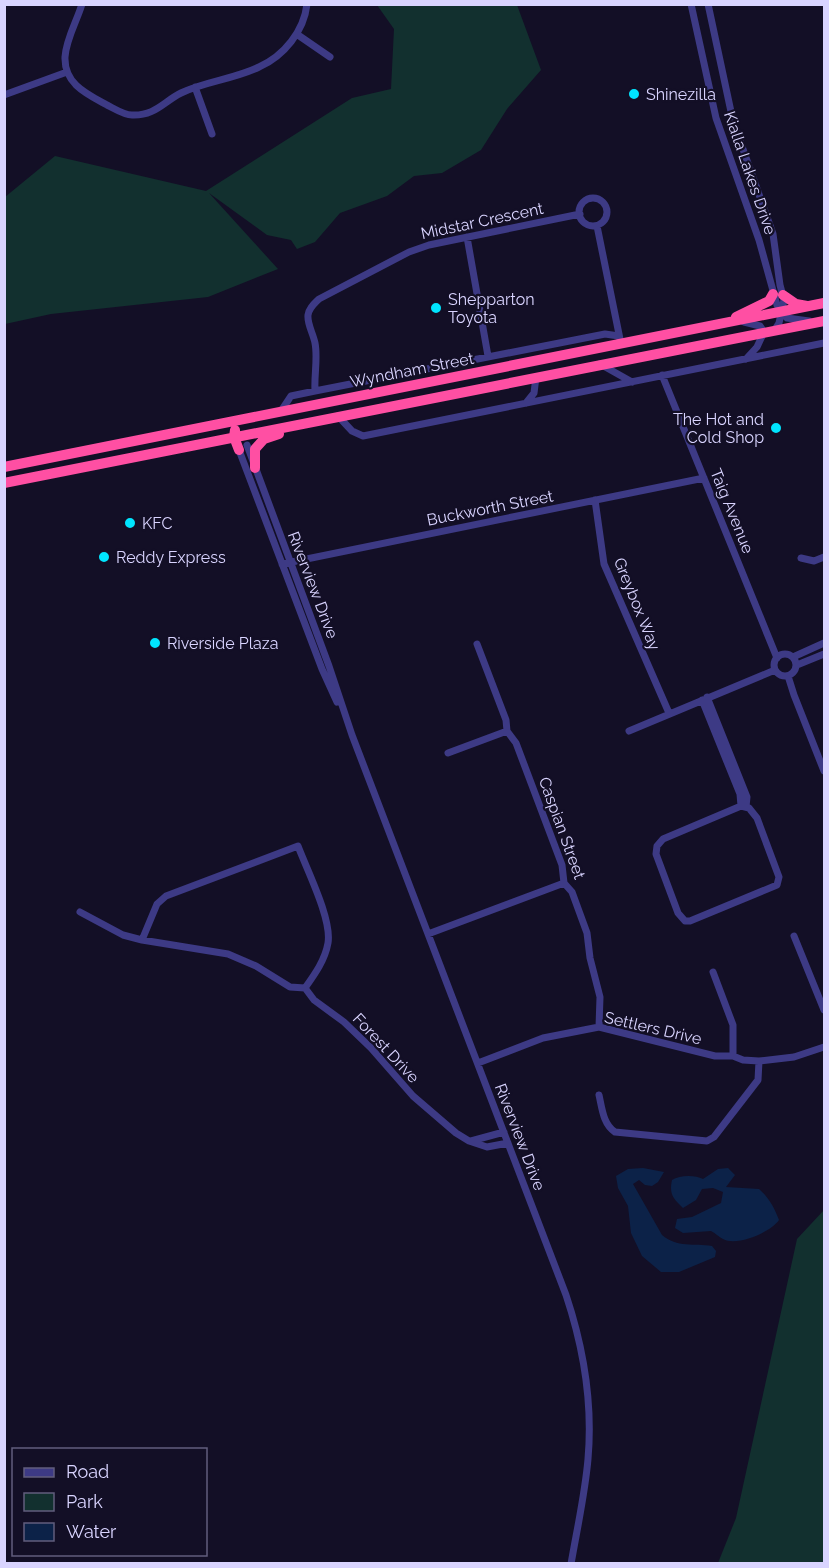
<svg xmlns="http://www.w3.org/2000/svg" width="829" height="1568" viewBox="0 0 829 1568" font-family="Raleway,sans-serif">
<rect width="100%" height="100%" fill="#130f26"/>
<path fill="#12302f" d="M 377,5 L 517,5 L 541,70 L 507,109 L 481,150 L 442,173 L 414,176 L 387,196 L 340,213 L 315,242 L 297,249 L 291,240 L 267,235 L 209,193 L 278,269 L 208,297 L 51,314 L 5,324 L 5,197 L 55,156 L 206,191 L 352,98 L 391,89 L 394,29 Z
M 824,1210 L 824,1563 L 718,1563 L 736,1518 L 797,1239 Z"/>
<path fill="#0c2248" d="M 643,1168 L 664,1172 L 658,1182 L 652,1186 L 645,1185 L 639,1180 L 633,1184 L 662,1235 C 677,1248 694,1243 712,1246 L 716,1251 L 715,1257 L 679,1272 L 661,1272 L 642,1256 L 631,1233 L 628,1206 L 618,1188 L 616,1176 L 628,1169 Z
M 728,1168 L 735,1175 L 726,1187 L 759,1189 C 769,1198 774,1207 779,1220 C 771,1232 737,1247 723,1239 C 719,1237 715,1233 711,1231 L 683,1233 L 675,1228 L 677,1219 L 692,1217 L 721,1203 L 723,1192 L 713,1188 L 702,1189 L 696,1200 L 683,1208 C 673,1198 669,1194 672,1180 C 680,1175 695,1175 703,1179 L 718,1169 Z"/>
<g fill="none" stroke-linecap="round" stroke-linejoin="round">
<path stroke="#3d3a85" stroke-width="7" d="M 82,4 C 77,21 66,39 65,57 C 64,84 87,94 107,105 C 115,109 124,115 132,115 C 155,116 163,102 181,93 C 206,81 235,79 259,67 C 284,56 304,31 307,4
M 691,4 L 716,118 L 759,240 L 777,305 L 787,318 L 809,321
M 708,4 L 733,121 L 773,234 L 780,285 L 784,300 L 779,323 L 774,331
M 298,35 L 330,57
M 195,87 L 212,134
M 4,95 L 67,72
M579 212a14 14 0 1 1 28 0a14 14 0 1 1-28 0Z
M 597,226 L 620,339
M 467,237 L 488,356
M 744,322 L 760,326 L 764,332 L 757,347 L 746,359
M 600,364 L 632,382
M 662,375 L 777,658
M 315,391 C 314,375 318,358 315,343 C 313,333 307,324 308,315 C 309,308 314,304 319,299 L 409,252 L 429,245 L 580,214
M 526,403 L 534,393 L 536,377
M 281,411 L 291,396 L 315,391 L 605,334 L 619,336
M 338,416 L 352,431 L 363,436 L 824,343
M 247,445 L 329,666 L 352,735 L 566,1295 C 584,1349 593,1402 588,1459 C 585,1494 577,1529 571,1564
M 239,450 L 322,669 L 337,702
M 595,500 L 604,564 L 669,713
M 801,558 L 814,561 L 824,557
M 282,564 L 704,478
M 477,644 L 506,720 L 507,731 L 516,743 L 562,865 L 564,883 L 572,892 L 587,933 L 590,958 L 600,997 L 599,1027
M774 665a11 11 0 1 1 22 0a11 11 0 1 1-22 0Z
M 793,657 L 824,643
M 797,665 L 824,654
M 788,676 L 794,695 L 824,771
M 707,697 L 747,797 L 746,807
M 702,700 L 740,794 L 741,806
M 629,731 L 775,670
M 448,753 L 507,731
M 741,806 L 749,808 L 757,818 L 779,877 L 777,885 L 690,921 L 685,921 L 678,913 L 656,854 L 657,846 L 663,839 Z
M 80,912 L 123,935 L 142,940 L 228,954 L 256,966 L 290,987 L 305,988 L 314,1000 L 344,1022 L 371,1048 L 413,1096 L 456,1133 L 469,1141 L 487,1147 L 508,1143
M 428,934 L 564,883
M 794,936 L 824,1010
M 142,940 L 157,904 L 166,896 L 298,846 C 307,870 332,919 328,943 C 325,960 315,974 305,988
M 713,972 L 733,1025 L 733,1056
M 478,1063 L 543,1038 L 599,1027 L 715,1056 L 733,1056 L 743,1060 L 759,1061 L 794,1057 L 824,1047
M 599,1095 C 602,1108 603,1124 615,1132 L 707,1141 L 714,1137 L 758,1080 L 759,1061
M 471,1141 L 504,1132"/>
<path stroke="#ff4fa3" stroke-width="10" d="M 783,295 L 796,304 L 807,306
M 736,317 L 769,301 L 773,294
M 235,430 L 234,437 L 239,450
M 4,467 L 824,303
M 255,468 L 255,449 L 264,439 L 279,434
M 4,483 L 824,321"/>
</g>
<g fill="#00e5ff" stroke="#130f26" stroke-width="2">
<circle cx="634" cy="94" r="6"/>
<circle cx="436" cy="308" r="6"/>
<circle cx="776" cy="428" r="6"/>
<circle cx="130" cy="523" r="6"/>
<circle cx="104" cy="557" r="6"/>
<circle cx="155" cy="643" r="6"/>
</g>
<g text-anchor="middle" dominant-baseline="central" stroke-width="4.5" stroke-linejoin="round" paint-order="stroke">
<g font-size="16" fill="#d9d4ff" stroke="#130f26" text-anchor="start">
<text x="646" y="94">Shinezilla</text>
<text x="448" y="299">Shepparton<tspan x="448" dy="18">Toyota</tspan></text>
<text x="764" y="419" text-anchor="end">The Hot and<tspan x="764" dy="18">Cold Shop</tspan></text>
<text x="142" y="523">KFC</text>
<text x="116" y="557">Reddy Express</text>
<text x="167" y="643">Riverside Plaza</text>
</g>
<g font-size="16" fill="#d9d4ff" stroke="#130f26">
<text transform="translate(750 173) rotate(71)">Kialla Lakes Drive</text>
<text transform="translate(482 221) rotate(-12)">Midstar Crescent</text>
<text transform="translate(412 370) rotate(-11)">Wyndham Street</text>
<text transform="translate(490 508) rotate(-11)">Buckworth Street</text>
<text transform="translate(732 511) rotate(68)">Taig Avenue</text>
<text transform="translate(313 585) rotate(69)">Riverview Drive</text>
<text transform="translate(637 604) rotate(68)">Greybox Way</text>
<text transform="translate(562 828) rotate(70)">Caspian Street</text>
<text transform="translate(653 1028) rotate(13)">Settlers Drive</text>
<text transform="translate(386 1048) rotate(47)">Forest Drive</text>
<text transform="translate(520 1137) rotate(69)">Riverview Drive</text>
</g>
</g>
<rect width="829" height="1568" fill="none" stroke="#d9d4ff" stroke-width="12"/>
<rect x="12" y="1448" width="195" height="108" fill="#130f26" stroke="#625e7d" stroke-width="1.5"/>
<rect x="24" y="1468" width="30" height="9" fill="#3d3a85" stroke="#625e7d" stroke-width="1.5"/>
<text x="66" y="1478" font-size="18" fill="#d9d4ff">Road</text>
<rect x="24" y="1493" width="30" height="18" fill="#12302f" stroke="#625e7d" stroke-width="1.5"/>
<text x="66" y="1508" font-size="18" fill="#d9d4ff">Park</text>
<rect x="24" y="1523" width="30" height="18" fill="#0c2248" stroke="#625e7d" stroke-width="1.5"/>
<text x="66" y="1538" font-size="18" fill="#d9d4ff">Water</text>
</svg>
